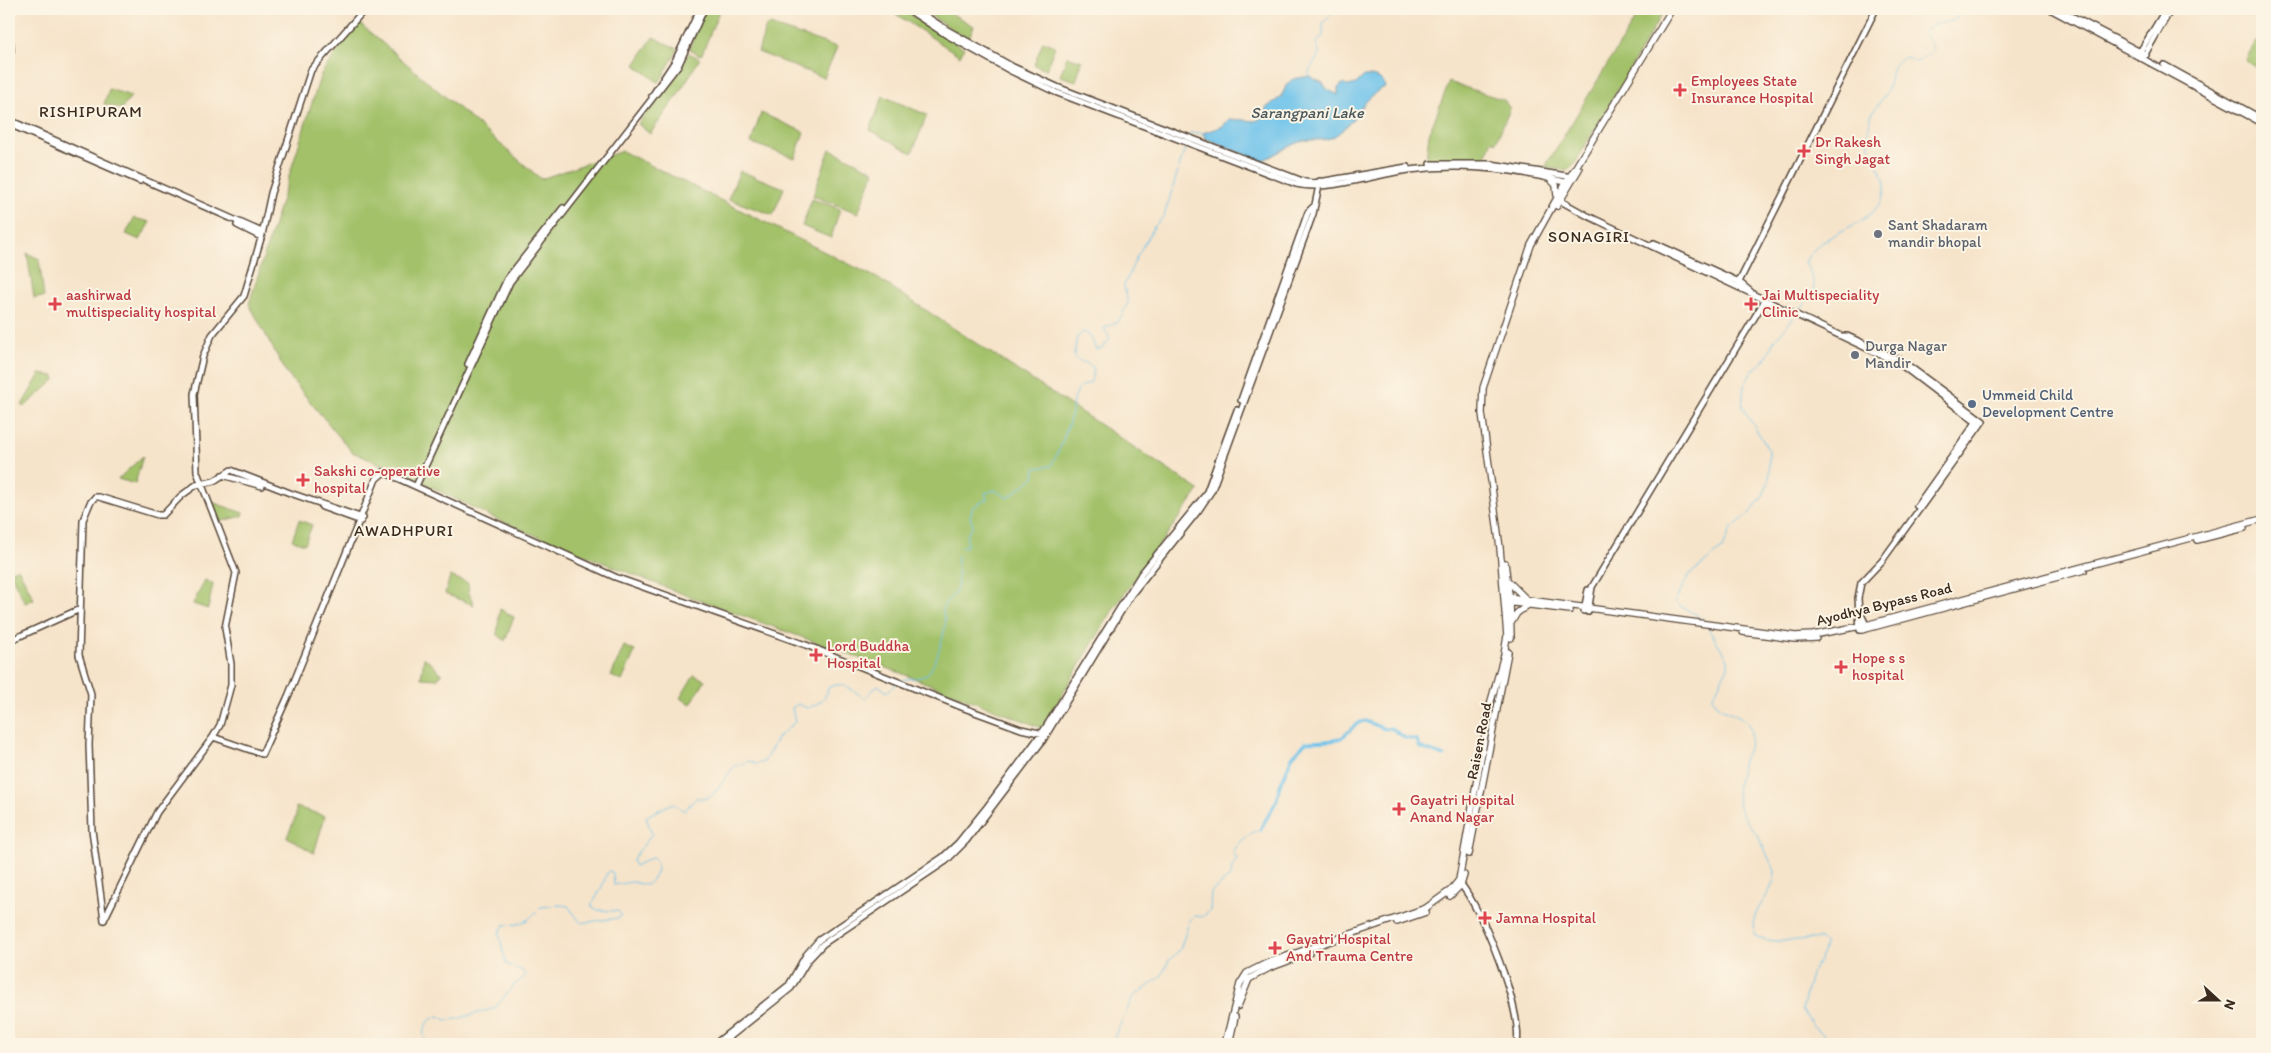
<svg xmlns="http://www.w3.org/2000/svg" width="2271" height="1053" viewBox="0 0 2271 1053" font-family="Itim,sans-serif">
<rect width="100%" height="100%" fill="#fcf5e5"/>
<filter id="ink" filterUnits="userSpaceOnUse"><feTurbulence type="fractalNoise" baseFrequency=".02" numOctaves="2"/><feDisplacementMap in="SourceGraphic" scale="10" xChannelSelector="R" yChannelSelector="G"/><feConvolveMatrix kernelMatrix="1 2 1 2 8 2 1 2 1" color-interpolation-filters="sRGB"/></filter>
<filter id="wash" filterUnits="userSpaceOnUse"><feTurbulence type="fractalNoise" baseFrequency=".0096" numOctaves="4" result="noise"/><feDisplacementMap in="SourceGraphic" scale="20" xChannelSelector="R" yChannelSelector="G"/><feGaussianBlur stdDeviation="1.12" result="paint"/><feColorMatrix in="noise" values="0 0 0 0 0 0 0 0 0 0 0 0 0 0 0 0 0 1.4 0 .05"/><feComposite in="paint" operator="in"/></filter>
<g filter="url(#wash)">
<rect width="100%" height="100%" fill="#f6e4ca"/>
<path fill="#a2c169" stroke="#6e7644" d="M 705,9 L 720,9 L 702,54 L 699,55 L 691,50 L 690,46 Z
M 888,9 L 902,9 L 964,48 L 960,56 Z
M 921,9 L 943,9 L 974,26 L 968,40 Z
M 1641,9 L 1665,9 L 1574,165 L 1567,171 L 1545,167 Z
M 358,22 L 541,179 L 622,151 L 877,278 L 1199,490 L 1114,608 L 1042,728 L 898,672 L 677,592 L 502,522 L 411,477 L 352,452 L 287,374 L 249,304 L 321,74 Z
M 770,25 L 837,47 L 824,78 L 758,52 L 766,26 Z
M 653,37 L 678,49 L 659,83 L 635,65 Z
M 1043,41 L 1055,46 L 1046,70 L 1034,65 Z
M 2256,41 L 2262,44 L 2262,70 L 2245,61 Z
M 689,53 L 699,58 L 699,60 L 678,95 L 650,134 L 638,124 Z
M 1067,56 L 1082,61 L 1076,81 L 1060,76 Z
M 1449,82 L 1504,100 L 1510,109 L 1496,142 L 1492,140 L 1483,162 L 1426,160 L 1429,134 Z
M 109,89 L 131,96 L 122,109 L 104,104 Z
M 883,96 L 927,115 L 912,153 L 870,130 Z
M 761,113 L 804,132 L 795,158 L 751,143 Z
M 830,149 L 874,171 L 858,213 L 813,196 Z
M 740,171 L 784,188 L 773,215 L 728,199 Z
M 812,199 L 840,209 L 831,238 L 802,226 Z
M 134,218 L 150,222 L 140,240 L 126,234 Z
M 27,253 L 39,259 L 44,297 L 34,298 Z
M 40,374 L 54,376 L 55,380 L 24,407 L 22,405 Z
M 143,456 L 135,484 L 118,479 Z
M 209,501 L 243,513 L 243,516 L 218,522 Z
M 299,520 L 312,525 L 305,544 L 292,540 Z
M 18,568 L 34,599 L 25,603 L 10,572 Z
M 450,576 L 468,583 L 469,593 L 474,605 L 445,594 Z
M 205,580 L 213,584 L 208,609 L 193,604 Z
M 500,609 L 514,617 L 505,641 L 497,634 Z
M 624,646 L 635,651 L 622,681 L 611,676 Z
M 424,657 L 442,674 L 437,679 L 421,678 Z
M 694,675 L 705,680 L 691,704 L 680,698 Z
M 296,807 L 325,816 L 314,853 L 287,837 L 296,816 Z"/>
<path fill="#6ec3eb" stroke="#547684" d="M 1309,76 L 1323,83 L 1327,89 L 1338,95 L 1338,88 L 1343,83 L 1348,86 L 1356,84 L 1364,76 C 1374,76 1381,76 1385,87 C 1363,96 1356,122 1336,135 C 1325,143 1315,138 1303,141 C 1290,144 1274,156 1261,161 L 1205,138 L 1203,133 L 1223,126 L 1229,119 L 1256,121 L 1263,117 L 1266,108 L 1281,97 L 1287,84 L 1293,79 Z"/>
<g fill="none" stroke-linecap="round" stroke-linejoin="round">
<path stroke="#6ec3eb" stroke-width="1" d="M 1309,76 L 1309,71 L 1319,55 L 1317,42 L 1323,36 L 1323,23 L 1331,15 L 1329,9
M 1189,136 L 1190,133 L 1203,133
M 1798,312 C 1815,290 1820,290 1805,263 C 1819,229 1873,229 1884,195 C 1890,176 1871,162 1869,144 C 1868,136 1869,122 1872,114 C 1876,105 1885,98 1888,88 C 1893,74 1888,64 1905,57 L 1917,62 L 1932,52 L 1933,48 L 1924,34 L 1928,26 L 1955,20 L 1963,9
M 961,547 L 967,546 L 967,534 L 973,525 L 970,517 L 973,507 L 987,499 L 985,493 L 995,490 L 1008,498 L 1034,477 L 1035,468 L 1051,466 L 1061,446 L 1072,413 L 1073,400 L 1080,387 L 1091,382 L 1094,368 L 1086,363 L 1077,360 L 1074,355 L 1077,337 L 1083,332 L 1090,335 L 1096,350 L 1102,348 L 1110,339 L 1104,328 L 1118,322 L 1128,303 L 1124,286 L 1137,256 L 1154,227 L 1164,216 L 1186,145
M 1704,622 C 1697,612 1683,610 1675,601 L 1689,575 L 1722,549 L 1732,528 L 1752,511 L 1763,496 L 1769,481 L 1769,450 L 1742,407 L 1744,386 L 1752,371 L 1765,360 L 1774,341 L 1794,317
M 1706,625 L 1728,659 L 1728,667 L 1712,698 C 1720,714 1743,711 1750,728 C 1755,741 1745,752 1742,764 C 1739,775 1736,791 1738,802 C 1741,817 1751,826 1759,838 C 1763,845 1766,852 1769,859 C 1771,864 1775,868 1775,873 C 1774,897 1746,911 1755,936 C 1778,946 1796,938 1820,939 L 1825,944 L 1823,953 L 1810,977 L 1802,1010 L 1814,1027 L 1834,1044
M 900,681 C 909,676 922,681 929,672 C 936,663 944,636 945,625 C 946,618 941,613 944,606 C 946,600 953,597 956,591 C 960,581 956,567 957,556
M 428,1044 C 418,1033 426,1019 439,1016 L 446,1020 L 457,1019 L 495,1008 L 515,984 L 525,977 L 523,971 L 506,964 L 499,933 L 504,925 L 519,924 L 529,919 L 541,907 L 560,905 L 568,906 L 581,923 L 618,918 L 621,915 L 618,911 L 596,910 L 591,906 L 601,889 L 607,873 L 610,871 L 613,873 L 614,885 L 632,882 L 647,885 C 655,877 660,871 655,859 L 651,858 L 635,866 L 632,860 L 652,834 L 646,817 C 648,815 671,804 673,803 L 684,811 L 696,798 L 706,798 L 712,796 L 734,766 L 750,761 L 756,764 L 764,762 L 778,737 L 795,722 L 792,708 L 798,704 L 807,708 C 817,705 827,699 828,688 C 844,679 853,692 865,698 L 878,685 L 887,692 L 897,683
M 1111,1044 L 1133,997 L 1161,977 L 1169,960 L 1180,950 L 1190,919 L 1195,916 L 1202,917 L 1210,911 L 1211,892 L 1231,876 L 1232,867 L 1237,859 L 1233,852 C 1239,842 1248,833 1260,830"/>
<path stroke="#6ec3eb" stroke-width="3" d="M 1260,830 L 1277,800 L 1279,788 L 1292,757 L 1306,742 C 1316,741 1331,742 1339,739 C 1349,734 1354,722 1365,721 L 1385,729 L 1391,728 L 1405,738 L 1417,740 L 1419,747 L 1444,756"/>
</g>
</g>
<g filter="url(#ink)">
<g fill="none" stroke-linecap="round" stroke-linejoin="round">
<g stroke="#574638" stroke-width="8">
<path id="secondary" d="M 907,9 L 945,34 L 1011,71 L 1055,92 L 1296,184 C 1327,192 1376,174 1409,170 C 1463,163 1517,169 1569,183
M 915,9 L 949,31 L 1013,67 L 1057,87 L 1305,182 L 1313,183 L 1407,167
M 2050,9 L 2262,123
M 2058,9 L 2146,55
M 9,31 L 11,50 L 9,58
M 2138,55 L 2166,9
M 2144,56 L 2171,9
M 2164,65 L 2262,119
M 652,96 L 675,61 L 700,9
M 9,120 L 262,232
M 9,124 L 140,181
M 1430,164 L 1491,164 L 1573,177
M 1557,199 L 1586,215 L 1765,300 L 1592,587 L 1588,612
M 237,225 L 261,237
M 1654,243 L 1739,282 L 1751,292
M 1739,282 L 1876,9
M 1765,300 L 1900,364 L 1980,425
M 1843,336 L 1847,336 L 1902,361 L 1983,421 L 1882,561 L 1861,583 L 1858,598 L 1860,630
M 468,364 L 507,279 L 563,208
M 1241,400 L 1308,212 L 1313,207
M 222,475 L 262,486
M 416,486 L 510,282 L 679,64 L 704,9
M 1917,506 L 1977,421
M 322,507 L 361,521
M 1859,610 L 1867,627
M 1584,611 L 1588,590
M 9,641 L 80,609
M 289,694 L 376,479 L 384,472 L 615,577 L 806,645 L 964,708 L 1021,729 L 1044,734
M 213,737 L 220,725 L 231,685 L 231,664 L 225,628 L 236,573 L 197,472 L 194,394 L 203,356 L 212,335 L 244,296 L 262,235 L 271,193 L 311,70 L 365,9
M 1459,882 C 1482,908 1523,1010 1517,1044
M 104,920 L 92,830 L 89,745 L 91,694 L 79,655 L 83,520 L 90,503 L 95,497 L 99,497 L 158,515 L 163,515 L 181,496 L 196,485 L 214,481 L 231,470 L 290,493 L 363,518
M 104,920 L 157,812 L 213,737 L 262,754 L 290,692
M 715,1044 L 789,985 L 806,955 L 819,940 L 943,857 L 958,843 L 987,807 L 1042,733 L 1141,574 L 1206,494 L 1237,410
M 721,1044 L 791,988 L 808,960 L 823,944 L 946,861 L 966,841 L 1043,740 L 1131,595 L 1198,511 L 1212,490 L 1313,214 L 1320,181"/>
</g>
<g stroke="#574638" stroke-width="8">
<path id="primary" d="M 1549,178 L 1556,185 L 1557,196
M 1557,206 L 1579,169
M 2197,540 L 2244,528
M 1505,563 L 1510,602 L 1511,638
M 1509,582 L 1525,598
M 1507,597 L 1795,636 L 1813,635 L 1866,625 L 2262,519
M 1507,602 L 1570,610
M 1511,623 L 1517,613 L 1528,605
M 1862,630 L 2084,570
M 1743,632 L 1795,639 L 1816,638
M 1469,854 L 1508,652
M 1450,896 L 1461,885 L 1464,875
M 1397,922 L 1426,912
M 1238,1006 L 1249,979 L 1269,968 L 1310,953
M 1225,1044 L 1240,984 L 1247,973 L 1267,963 L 1426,908 L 1451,890 L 1459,880 L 1491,701 L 1504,655 L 1507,636 L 1500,548 L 1482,413 L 1483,388 L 1531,245 L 1557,198 L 1672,9
M 1229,1044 L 1235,1017"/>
</g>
<use href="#secondary" stroke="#fff" stroke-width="5"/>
<use href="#primary" stroke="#fff" stroke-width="5.5"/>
</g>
</g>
<g fill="#e0444e" stroke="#fcf5e5" stroke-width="2">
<path d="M1677.5 82.5h5v5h5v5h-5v5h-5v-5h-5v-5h5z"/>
<path d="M1801.5 143.5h5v5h5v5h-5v5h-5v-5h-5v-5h5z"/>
<path d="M52.5 296.5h5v5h5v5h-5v5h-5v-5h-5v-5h5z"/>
<path d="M1748.5 296.5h5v5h5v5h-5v5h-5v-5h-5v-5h5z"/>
<path d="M300.5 472.5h5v5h5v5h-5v5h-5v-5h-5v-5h5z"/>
<path d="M813.5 647.5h5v5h5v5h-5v5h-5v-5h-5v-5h5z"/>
<path d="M1838.5 659.5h5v5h5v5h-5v5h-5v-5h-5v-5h5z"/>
<path d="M1396.5 801.5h5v5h5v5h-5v5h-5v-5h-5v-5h5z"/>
<path d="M1482.5 910.5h5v5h5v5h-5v5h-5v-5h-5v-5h5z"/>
<path d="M1272.5 940.5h5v5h5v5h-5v5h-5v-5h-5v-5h5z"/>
</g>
<g fill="#6b7280" stroke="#fcf5e5" stroke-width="2">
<circle cx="1878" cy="234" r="5"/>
<circle cx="1855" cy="355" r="5"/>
</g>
<circle fill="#5c6f8a" stroke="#fcf5e5" stroke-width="2" cx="1972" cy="404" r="5"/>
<g text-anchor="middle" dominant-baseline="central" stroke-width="4" stroke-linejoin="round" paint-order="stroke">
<g font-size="15" fill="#be3a42" stroke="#fcf5e5" text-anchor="start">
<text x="1691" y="81">Employees State<tspan x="1691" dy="17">Insurance Hospital</tspan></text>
<text x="1815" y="142">Dr Rakesh<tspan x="1815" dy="17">Singh Jagat</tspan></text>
<text x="66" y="295">aashirwad<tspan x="66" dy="17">multispeciality hospital</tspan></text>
<text x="1762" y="295">Jai Multispeciality<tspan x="1762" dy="17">Clinic</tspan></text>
<text x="314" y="471">Sakshi co-operative<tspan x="314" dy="17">hospital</tspan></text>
<text x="827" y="646">Lord Buddha<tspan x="827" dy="17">Hospital</tspan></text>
<text x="1852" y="658">Hope s s<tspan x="1852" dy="17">hospital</tspan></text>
<text x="1410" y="800">Gayatri Hospital<tspan x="1410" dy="17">Anand Nagar</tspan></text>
<text x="1496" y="918">Jamna Hospital</text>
<text x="1286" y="939">Gayatri Hospital<tspan x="1286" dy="17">And Trauma Centre</tspan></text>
</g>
<g font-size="15" fill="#5b616d" stroke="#fcf5e5" text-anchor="start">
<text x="1888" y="225">Sant Shadaram<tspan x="1888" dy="17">mandir bhopal</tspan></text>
<text x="1865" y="346">Durga Nagar<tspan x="1865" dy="17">Mandir</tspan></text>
</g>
<g font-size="15" fill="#4e5e75" stroke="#fcf5e5" text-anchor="start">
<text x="1982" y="395">Ummeid Child<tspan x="1982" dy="17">Development Centre</tspan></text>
</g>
<g font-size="15" fill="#3b2a1e" stroke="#fcf5e5">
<text transform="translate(1884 604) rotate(-14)">Ayodhya Bypass Road</text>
<text transform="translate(1479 741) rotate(-79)">Raisen Road</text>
</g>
<g font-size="16" letter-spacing="1" fill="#3b2a1e" stroke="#fcf5e5">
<text x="91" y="111">RISHIPURAM</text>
<text x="1589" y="236">SONAGIRI</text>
<text x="404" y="530">AWADHPURI</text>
</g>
<g font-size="16" font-style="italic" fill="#4a585c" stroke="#fcf5e5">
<text x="1307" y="112">Sarangpani Lake</text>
</g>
</g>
<rect width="2271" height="1053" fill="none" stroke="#fcf5e5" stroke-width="30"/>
<g transform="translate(2218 1000) rotate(111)" stroke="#fcf5e5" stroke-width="4" paint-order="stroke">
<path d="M0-4L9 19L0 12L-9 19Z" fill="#3b2a1e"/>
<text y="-8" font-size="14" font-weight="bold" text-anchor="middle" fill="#3b2a1e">N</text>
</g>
</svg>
